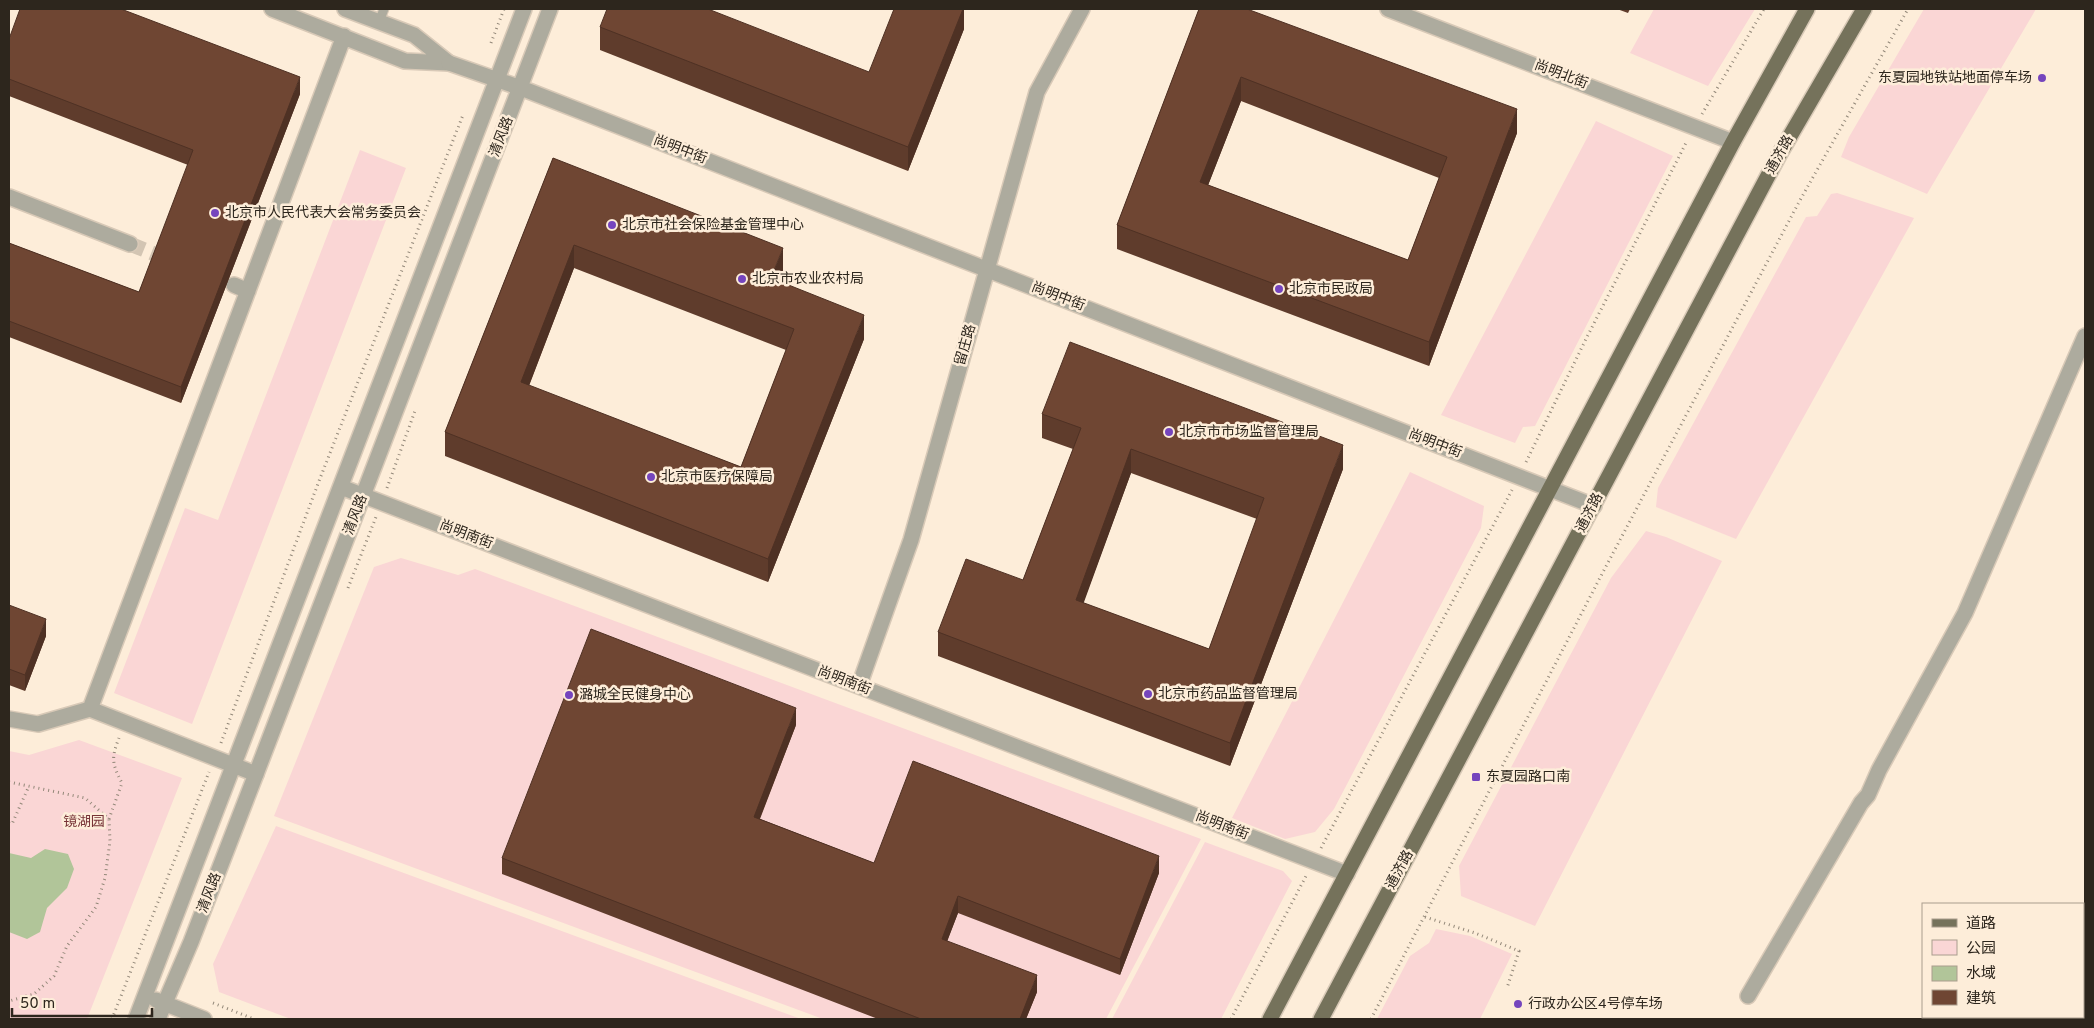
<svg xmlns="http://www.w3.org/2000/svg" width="2094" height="1028" viewBox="0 0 2094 1028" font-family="Overpass,'Noto Sans SC',sans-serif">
<rect width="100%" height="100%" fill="#fdedd9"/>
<path fill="#fad6d5" d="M 1654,9 L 1755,9 L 1708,86 L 1630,53 Z
M 1924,9 L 2036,9 L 1927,194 L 1841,157 L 1849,137 Z
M 1596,121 L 1673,156 L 1535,426 L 1523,427 L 1515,443 L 1441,415 Z
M 360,150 L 406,168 L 192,724 L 114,693 L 185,508 L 218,520 Z
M 1837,193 L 1914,218 L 1736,539 L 1656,507 L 1658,488 L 1806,217 L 1817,216 L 1831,194 Z
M 1410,472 L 1484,506 L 1481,528 L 1334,809 L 1315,832 L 1285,839 L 1232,818 Z
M 1646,531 L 1666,537 L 1722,561 L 1535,926 L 1461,896 L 1459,866 L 1611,578 Z
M 401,558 L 458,575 L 475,569 L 1201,839 L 1106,1019 L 823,1019 L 274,816 L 374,567 Z
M 79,740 L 182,778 L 87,1019 L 9,1019 L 9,751 L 29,755 Z
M 276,826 L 801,1019 L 291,1019 L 219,992 L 213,964 Z
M 1205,842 L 1283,871 L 1292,881 L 1221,1019 L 1112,1019 Z
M 1436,929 L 1470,936 L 1512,954 L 1480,1019 L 1377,1019 L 1410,956 L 1429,943 Z"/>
<path fill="#b1c599" d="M 45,849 L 68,854 L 74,869 L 67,888 L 47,908 L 40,932 L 27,939 L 9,932 L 9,853 L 31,858 Z"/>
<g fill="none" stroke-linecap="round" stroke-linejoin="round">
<path stroke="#d3c5b3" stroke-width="15" stroke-dasharray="15 8" stroke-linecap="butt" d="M 130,244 L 172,261"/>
<g stroke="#d8c9b7" stroke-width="11">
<path id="service" d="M 379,22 L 384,9"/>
</g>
<g stroke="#d8c9b7" stroke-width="18">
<path id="minor" d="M 272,9 L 405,61 L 449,63
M 345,9 L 414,35 L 449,63
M 9,197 L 130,244
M 234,285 L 248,291
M 90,709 L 256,774
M 9,719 L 38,724 L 90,709 L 344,36
M 1748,996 L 1861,803 L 1868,795 L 1879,770 L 1965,613 L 2085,336"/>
</g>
<g stroke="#d8c9b7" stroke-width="18">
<path id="tertiary" d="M 1388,9 L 1733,142
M 449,63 L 521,88 L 1594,506
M 341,487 L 1347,874
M 859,686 L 911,540 L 1037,92 L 1082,9
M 156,1000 L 204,1019
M 136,1019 L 524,9
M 158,1019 L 191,942 L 256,774 L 550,9"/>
</g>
<g stroke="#d8c9b7" stroke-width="18">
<path id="primary" d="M 1270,1019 L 1733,142 L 1807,9
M 1321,1019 L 1779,155 L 1864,9"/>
</g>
<path stroke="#938879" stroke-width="3" stroke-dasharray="1 4" stroke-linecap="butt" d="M 491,43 L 504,9
M 1702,114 L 1764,9
M 1526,462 L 1587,337 L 1687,141
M 387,488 L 415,411
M 348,588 L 376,517
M 221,743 L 319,481 L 463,115
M 9,782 L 85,798 L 109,819 L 110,841 L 105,878 L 96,907 L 67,946 L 54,976 L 34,994 L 9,1001
M 109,819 L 122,783 C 112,764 111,758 119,738
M 9,823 L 12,824 L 29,786
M 1321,848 L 1512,490
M 1425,917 L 1475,933 L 1519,951 L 1507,988
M 213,1003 L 254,1019
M 112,1019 L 209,772
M 1231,1019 L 1306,876
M 1371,1019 L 1603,572 L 1799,202 L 1908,9"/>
<use href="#service" stroke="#adab9e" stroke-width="9"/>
<use href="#minor" stroke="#adab9e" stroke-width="15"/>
<use href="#tertiary" stroke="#adab9e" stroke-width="15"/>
<use href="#primary" stroke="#75725b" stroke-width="15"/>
</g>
<path fill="#5f3c2c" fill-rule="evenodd" d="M 964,9 L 964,29 L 908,171 L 600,50 L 600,27 L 869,72 Z
M 1199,9 L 1517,133 L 1429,366 L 1117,249 L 1117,225 ZM 1241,101 L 1439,178 L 1408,260 L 1208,185 Z
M 1617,9 L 1630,9 L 1628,13 Z
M 9,39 L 300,94 L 181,403 L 9,337 L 9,243 L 139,292 L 188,165 L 9,96 Z
M 553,158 L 783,272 L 779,281 L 864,339 L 768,582 L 445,456 L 445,432 ZM 574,268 L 786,350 L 741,467 L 529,386 Z
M 1042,414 L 1343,469 L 1230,766 L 938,656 L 938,632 L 1023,580 L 1073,449 L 1042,438 ZM 1131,473 L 1257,519 L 1209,649 L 1083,603 Z
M 9,605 L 46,636 L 25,691 L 9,685 Z
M 796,725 L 760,819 L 874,863 L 1159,873 L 1120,975 L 958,913 L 947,941 L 1037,992 L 1026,1019 L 878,1019 L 502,874 L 502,858 Z"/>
<path fill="#4e3124" d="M 963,9 L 964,9 L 964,29 L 908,171 L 908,147 Z
M 300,77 L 300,94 L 181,403 L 181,387 Z
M 1241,77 L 1241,101 L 1200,206 L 1200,182 Z
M 1517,109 L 1517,133 L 1429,366 L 1429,342 Z
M 574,245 L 574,268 L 521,406 L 521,382 Z
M 783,248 L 783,272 L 771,302 L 771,278 Z
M 864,315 L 864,339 L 768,582 L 768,559 Z
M 1343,445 L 1343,469 L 1230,766 L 1230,743 Z
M 1131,449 L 1131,473 L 1076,624 L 1076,600 Z
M 46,619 L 46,636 L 25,691 L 25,675 Z
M 796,708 L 796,725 L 754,833 L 754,817 Z
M 1159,856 L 1159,873 L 1120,975 L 1120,959 Z
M 958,896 L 958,913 L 942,955 L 942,939 Z
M 1037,975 L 1037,992 L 1026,1019 L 1020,1019 Z"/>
<path fill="#6f4633" stroke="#4e3124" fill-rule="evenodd" d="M 20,9 L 121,9 L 300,77 L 181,387 L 9,321 L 9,243 L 139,292 L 193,150 L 9,79 L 9,39 Z
M 607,9 L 708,9 L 869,72 L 894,9 L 963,9 L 908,147 L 600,27 Z
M 1199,9 L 1247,9 L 1517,109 L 1429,342 L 1117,225 ZM 1241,77 L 1447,157 L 1408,260 L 1200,182 Z
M 553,158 L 783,248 L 771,278 L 864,315 L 768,559 L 445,432 ZM 574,245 L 794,329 L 741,467 L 521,382 Z
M 1070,342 L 1343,445 L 1230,743 L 938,632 L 966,559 L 1023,580 L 1081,428 L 1042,414 ZM 1131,449 L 1264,498 L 1209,649 L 1076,600 Z
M 9,605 L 46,619 L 25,675 L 9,669 Z
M 591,629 L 796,708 L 754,817 L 874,863 L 913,761 L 1159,856 L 1120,959 L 958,896 L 942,939 L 1037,975 L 1020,1019 L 921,1019 L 502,858 Z"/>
<g fill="#7545bd" stroke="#fdedd9" stroke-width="2">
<circle cx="2042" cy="78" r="5"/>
<circle cx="215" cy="213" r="5"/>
<circle cx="612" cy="225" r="5"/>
<circle cx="742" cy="279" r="5"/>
<circle cx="1279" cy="289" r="5"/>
<circle cx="1169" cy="432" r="5"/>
<circle cx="651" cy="477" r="5"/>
<circle cx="1148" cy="694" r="5"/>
<circle cx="569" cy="695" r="5"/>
<rect x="1471" y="772" width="10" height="10" rx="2.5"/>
<circle cx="1518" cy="1004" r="5"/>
</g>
<g text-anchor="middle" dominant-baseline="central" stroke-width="5" stroke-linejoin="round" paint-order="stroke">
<g font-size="14" fill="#2d261d" stroke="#fdedd9">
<text transform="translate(1561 75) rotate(21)">尚明北街</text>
<text transform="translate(502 137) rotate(-69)">清风路</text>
<text transform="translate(680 150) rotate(21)">尚明中街</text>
<text transform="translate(1780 155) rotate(-61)">通济路</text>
<text transform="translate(1058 297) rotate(21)">尚明中街</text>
<text transform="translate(966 345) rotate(-74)">留庄路</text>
<text transform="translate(1435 444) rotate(21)">尚明中街</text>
<text transform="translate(1590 513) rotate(-63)">通济路</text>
<text transform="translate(356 515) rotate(-69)">清风路</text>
<text transform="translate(466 535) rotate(21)">尚明南街</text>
<text transform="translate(844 681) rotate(21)">尚明南街</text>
<text transform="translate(1222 826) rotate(21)">尚明南街</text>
<text transform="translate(1400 870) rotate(-62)">通济路</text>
<text transform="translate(210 893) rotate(-69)">清风路</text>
</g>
<g font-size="14" fill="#2d261d" stroke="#fdedd9" text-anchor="start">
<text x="2032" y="78" text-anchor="end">东夏园地铁站地面停车场</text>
<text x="225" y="213">北京市人民代表大会常务委员会</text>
<text x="622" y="225">北京市社会保险基金管理中心</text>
<text x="752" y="279">北京市农业农村局</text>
<text x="1289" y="289">北京市民政局</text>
<text x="1179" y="432">北京市市场监督管理局</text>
<text x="661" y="477">北京市医疗保障局</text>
<text x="1158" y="694">北京市药品监督管理局</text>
<text x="579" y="695">潞城全民健身中心</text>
<text x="1486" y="777">东夏园路口南</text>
<text x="1528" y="1004">行政办公区4号停车场</text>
</g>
<g font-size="14" fill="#773437" stroke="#fdedd9">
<text x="84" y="822">镜湖园</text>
</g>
</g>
<rect width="2094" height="1028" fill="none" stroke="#2d261d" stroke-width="20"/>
<rect x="1922" y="903" width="162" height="115" fill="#fdedd9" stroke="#aa9d8e"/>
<rect x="1932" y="919" width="25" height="8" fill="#75725b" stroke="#aa9d8e"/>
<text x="1966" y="928" font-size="15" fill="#2d261d">道路</text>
<rect x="1932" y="940" width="25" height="15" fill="#fad6d5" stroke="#aa9d8e"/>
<text x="1966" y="953" font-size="15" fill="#2d261d">公园</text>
<rect x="1932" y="966" width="25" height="15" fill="#b1c599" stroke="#aa9d8e"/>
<text x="1966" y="978" font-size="15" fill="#2d261d">水域</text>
<rect x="1932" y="990" width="25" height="15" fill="#6f4633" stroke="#aa9d8e"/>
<text x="1966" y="1003" font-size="15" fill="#2d261d">建筑</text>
<path d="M12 1008v8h140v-8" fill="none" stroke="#2d261d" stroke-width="2.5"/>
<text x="20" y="1008" font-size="15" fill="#2d261d" stroke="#fdedd9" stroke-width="4" paint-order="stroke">50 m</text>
</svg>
